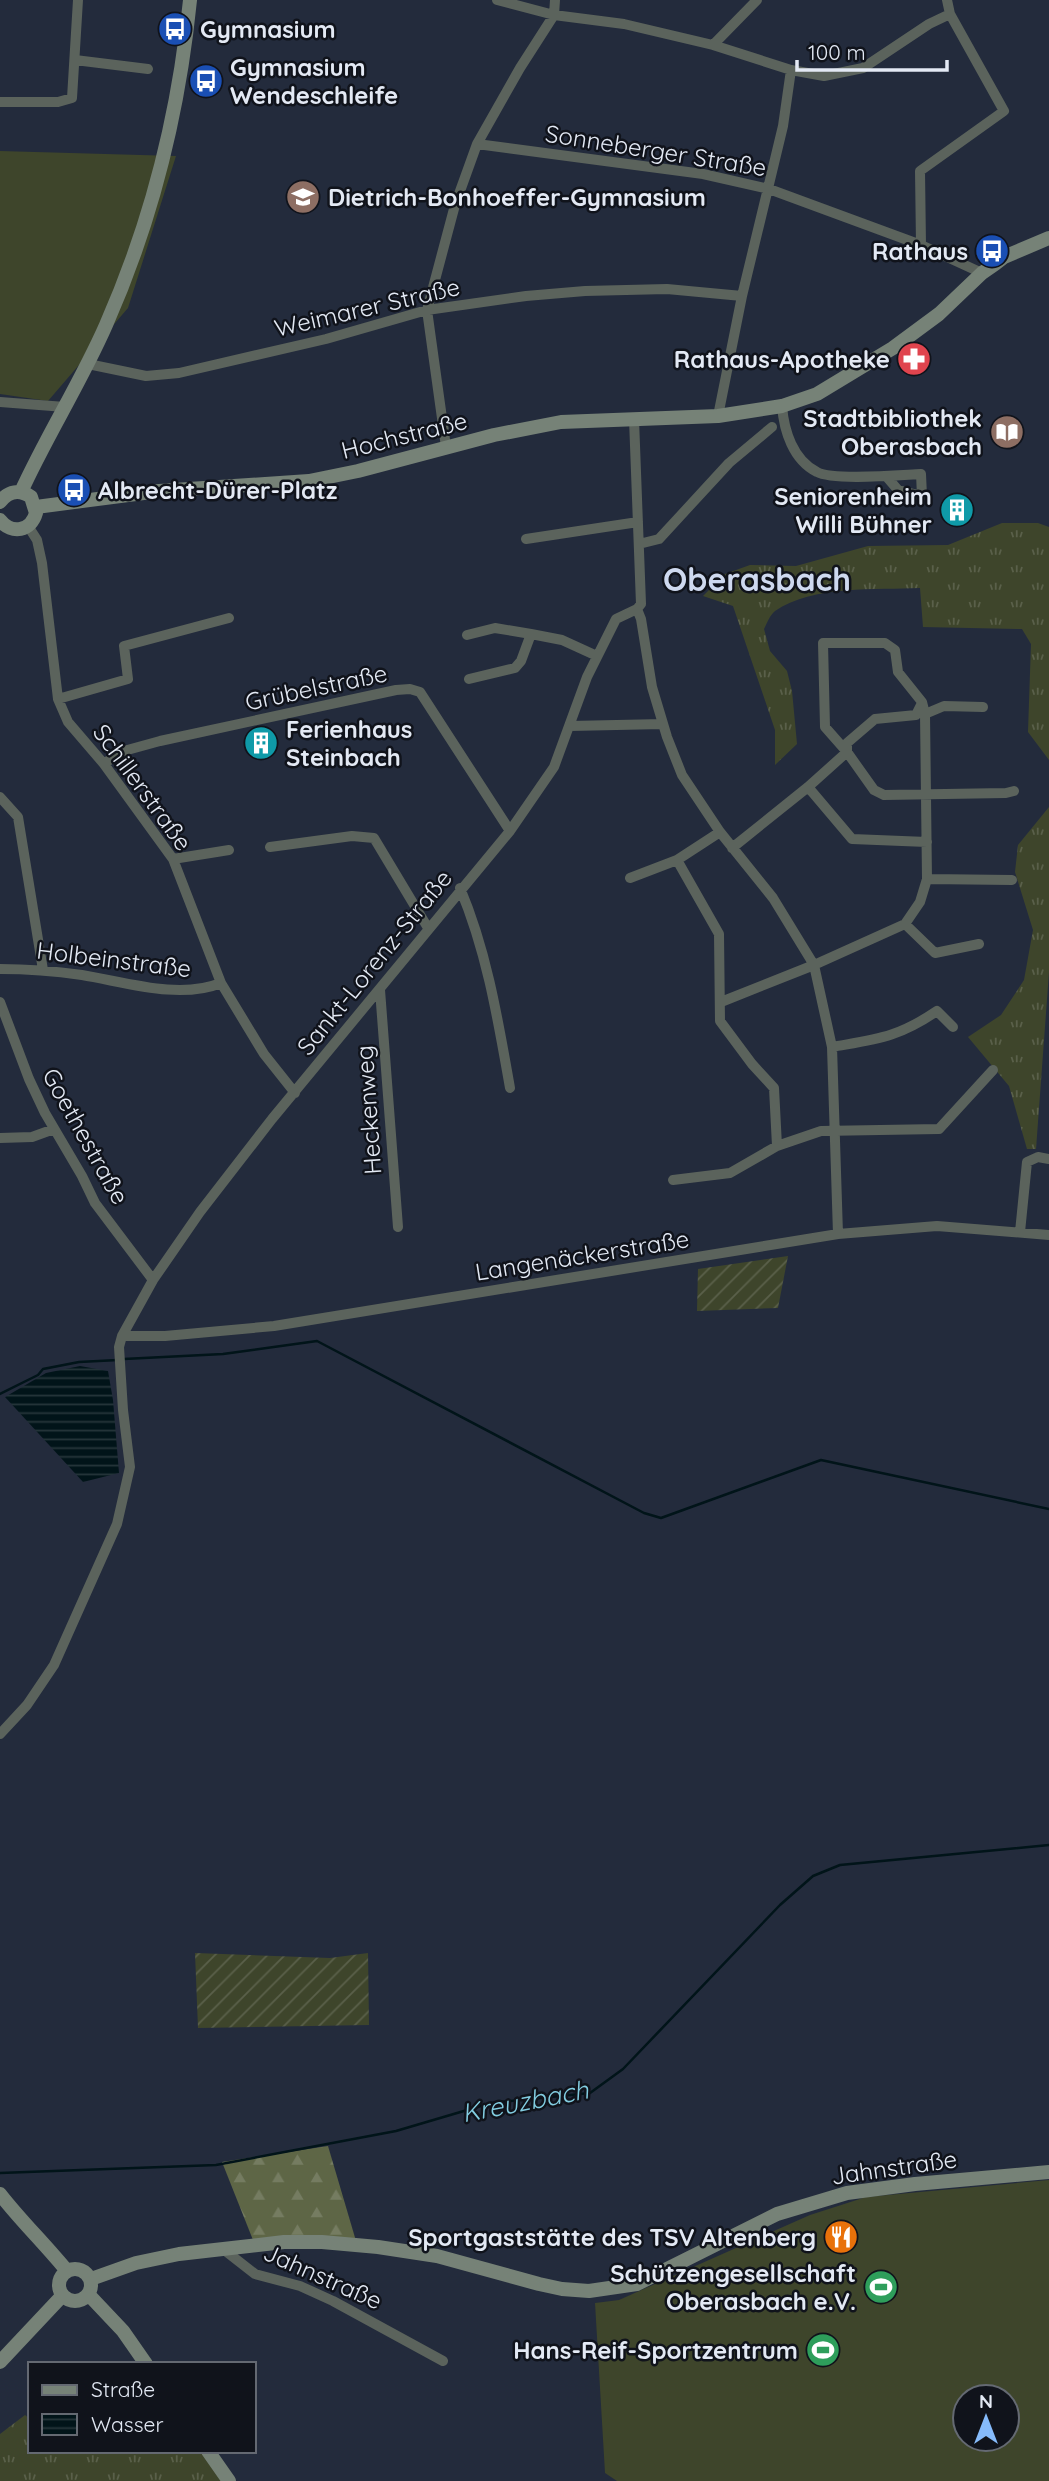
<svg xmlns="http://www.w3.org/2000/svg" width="1049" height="2481" viewBox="0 0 1049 2481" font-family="Quicksand,sans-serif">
<defs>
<pattern id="grass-tufts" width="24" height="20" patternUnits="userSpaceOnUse" patternTransform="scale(1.75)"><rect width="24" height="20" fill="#3e452b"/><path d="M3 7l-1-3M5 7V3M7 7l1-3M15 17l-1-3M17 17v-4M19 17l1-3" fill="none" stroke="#5a604a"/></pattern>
<pattern id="forest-firs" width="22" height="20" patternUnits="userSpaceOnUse" patternTransform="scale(1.75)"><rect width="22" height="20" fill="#5e6646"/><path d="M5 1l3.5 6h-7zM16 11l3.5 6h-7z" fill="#757c61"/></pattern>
<pattern id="garden-furrows" width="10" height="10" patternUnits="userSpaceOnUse" patternTransform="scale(1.75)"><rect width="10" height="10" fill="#3e452b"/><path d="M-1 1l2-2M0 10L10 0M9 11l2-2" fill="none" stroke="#5a604a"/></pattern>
<pattern id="water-rules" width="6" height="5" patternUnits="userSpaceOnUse" patternTransform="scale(1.75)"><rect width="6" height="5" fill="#011419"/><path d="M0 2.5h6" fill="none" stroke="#26363b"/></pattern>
</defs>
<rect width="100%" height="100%" fill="#232b3c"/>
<path fill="url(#grass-tufts)" d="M 1002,523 L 1038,523 L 1049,527 L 1049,760 L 1028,732 L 1031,644 L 1022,629 L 923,627 L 920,588 C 877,590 812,585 775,611 C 770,615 767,623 764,629 L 770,651 L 787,671 L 792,691 L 797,744 L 775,765 L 775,730 L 733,606 L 703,596 L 725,574 L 750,565 L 796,566 L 868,546 L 948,545 Z
M 1049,807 L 1049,972 L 1036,1149 L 1027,1149 L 1009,1086 L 968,1037 L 1001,1015 L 1024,980 L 1033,930 L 1015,872 L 1018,845 Z
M 25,2415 L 30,2419 L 30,2451 L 207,2451 L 224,2481 L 0,2481 L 0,2434 Z"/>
<path fill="url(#forest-firs)" d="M 328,2146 L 356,2241 L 253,2240 L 222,2162 Z"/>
<path fill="url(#garden-furrows)" d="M 788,1256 L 778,1308 L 697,1311 L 698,1269 Z
M 195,1953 L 330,1958 L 368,1953 L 369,2025 L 198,2028 Z"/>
<path fill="#3e452b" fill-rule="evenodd" d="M 0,151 L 176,156 L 128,308 L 48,401 L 0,394 Z
M 1049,2180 L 1049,2481 L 617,2481 L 605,2473 L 595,2303 L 619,2300 L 810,2215 L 866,2197 ZM 965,2397 L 1007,2397 L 1007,2439 L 965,2439 Z"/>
<path fill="url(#water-rules)" d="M 80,1366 L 108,1371 L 113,1400 L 119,1473 L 83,1482 L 5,1397 L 46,1373 Z"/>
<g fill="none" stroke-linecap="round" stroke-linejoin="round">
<path stroke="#011419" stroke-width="2.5" d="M 124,1359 L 223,1354 L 317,1341 L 644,1513 L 661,1518 L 821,1460 L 1049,1509
M 0,1394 L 38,1375 L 43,1369 L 79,1362 L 118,1360
M 0,2173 L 216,2165 L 396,2131 L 491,2103 L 590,2093 L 623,2069 L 780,1905 L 813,1876 L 840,1865 L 1049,1845"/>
<path stroke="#5b635c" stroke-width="10" d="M 497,0 L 554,15 L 624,24 L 713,45 L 791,70 L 824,76 L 863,68 L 929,24 L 950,14
M 713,45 L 757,0
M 75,60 L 148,69
M 0,102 L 58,102 L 72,98 L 78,0
M 477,144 L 703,174 L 769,189 L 921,245 L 982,273
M 921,245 L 920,171 L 1004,111 L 950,14 L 947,0
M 88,364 L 146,376 L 179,373 L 326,339 L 427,310 L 526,296 L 585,291 L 667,289 L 742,296
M 0,402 L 65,407
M 782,406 C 784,431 793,460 817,472 C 833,481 900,475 921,474 L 922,496 L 898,490 L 886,476
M 718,416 L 742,296 L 783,126 L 791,70
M 634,419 L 641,604 L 637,609 L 641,619 L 652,687 L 667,737 L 682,775 L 720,832 L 773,898 L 814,965 L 832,1047 L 838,1234
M 446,447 L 427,310 L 455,205 L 477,144 L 520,68 L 554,15 L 555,0
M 28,526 L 37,540 L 42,563 L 58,699 L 68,722 L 104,764 L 173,859 L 221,983 L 264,1054 L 295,1093
M 526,539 L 638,522
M 639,544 L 659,539 L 729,463 L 772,427
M 467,635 L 495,628 L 531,634 L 562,640 L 597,656
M 469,679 L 515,668 L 521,661 L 531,634
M 58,699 L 128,679 L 124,646 L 229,618
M 925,714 L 944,706 L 983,707
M 570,726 L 663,724
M 104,764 L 120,752 L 160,741 L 396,690 L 410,689 L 420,692 L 510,831
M 808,787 L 852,839 L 927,842
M 0,797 L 18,817 L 43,970
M 270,847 L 352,836 L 374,838 L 428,928
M 732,848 L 808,787 L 847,752 L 847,743 L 875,719 L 916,715 L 922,703
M 173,859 L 229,850
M 677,860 L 719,934 L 720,1021 L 752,1064 L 774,1088 L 777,1146
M 630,878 L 677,860 L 720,832
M 927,879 L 1012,880
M 460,888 C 487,952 498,1020 510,1088
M 905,924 L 935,953 L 979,944
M 0,969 C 28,969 54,971 82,975 C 125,982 179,1000 221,983
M 380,990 L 398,1227
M 0,1002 L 29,1079 L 45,1113 L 82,1176 L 95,1203 L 153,1280
M 721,1002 L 814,965 L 905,924 L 920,902 L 927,879 L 925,714 L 922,702 L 898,672 L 895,650 L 885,643 L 823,643 L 825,727 L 847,752 L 874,790 L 884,795 L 1006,793 L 1014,791
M 832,1047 C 877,1039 897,1038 937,1011 L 953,1027
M 0,1138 L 32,1137 L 54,1129
M 673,1180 L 730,1173 L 777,1146 L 821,1131 L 939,1129 L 993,1070
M 1020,1232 L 1027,1162 L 1038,1157 L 1049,1159
M 122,1336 L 165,1336 L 274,1326 L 838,1234 L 937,1226 L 1049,1235
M 0,1734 L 27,1705 L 54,1665 L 117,1524 L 130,1467 L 123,1410 L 119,1347 L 122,1336 L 153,1280 L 200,1212 L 272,1119 L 510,831 L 554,767 L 587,677 L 616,619 L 637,609
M 223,2249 L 255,2274 L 300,2286 L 333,2301 L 443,2361"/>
<path stroke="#768277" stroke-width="14" d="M 21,492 C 47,435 81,382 106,325 C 151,223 179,111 190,0
M 0,502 C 8,491 20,489 31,497 L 36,513 C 31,531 12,535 0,520
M 36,507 L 159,491 L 309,481 L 358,471 L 494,435 L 561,422 L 718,416 L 782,406 L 817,394 L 893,348 L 939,314 L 982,273 L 995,264 L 1004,257 L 1049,238
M 0,2194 C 21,2221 45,2244 67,2271
M59 2285a16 16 0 1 1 32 0a16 16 0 1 1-32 0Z
M 91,2279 L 136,2263 L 179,2254 L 284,2242 L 322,2242 L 378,2247 L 437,2256 L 539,2284 L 562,2289 L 589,2291 L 637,2284 L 777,2214 L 847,2193 L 915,2184 L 1049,2172
M 89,2295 L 123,2331 L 146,2364
M 0,2362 L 62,2296
M 208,2451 L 229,2481"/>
</g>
<defs>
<g id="bus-disc" transform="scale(1.75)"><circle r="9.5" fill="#1a4fb4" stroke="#10131b"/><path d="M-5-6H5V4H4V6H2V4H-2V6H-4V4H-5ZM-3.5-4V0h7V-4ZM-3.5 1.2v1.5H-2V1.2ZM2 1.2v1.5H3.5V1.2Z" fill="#fff"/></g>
<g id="school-disc" transform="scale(1.75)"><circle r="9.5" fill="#8d6e63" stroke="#10131b"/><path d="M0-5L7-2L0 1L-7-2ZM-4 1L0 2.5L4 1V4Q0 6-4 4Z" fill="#fff"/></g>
<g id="pharmacy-disc" transform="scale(1.75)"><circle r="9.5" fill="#e0444e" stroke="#10131b"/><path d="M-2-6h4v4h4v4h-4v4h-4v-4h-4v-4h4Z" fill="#fff"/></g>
<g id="library-disc" transform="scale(1.75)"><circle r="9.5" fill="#8d6e63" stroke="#10131b"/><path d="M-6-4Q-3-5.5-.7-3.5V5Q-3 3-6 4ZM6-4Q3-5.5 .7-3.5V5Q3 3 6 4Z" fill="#fff"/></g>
<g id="building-disc" transform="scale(1.75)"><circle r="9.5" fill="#0f9aa8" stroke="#10131b"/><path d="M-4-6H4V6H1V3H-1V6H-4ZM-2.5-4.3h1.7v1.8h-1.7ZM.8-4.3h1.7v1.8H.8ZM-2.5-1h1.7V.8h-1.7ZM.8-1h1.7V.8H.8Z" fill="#fff"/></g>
<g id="restaurant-disc" transform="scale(1.75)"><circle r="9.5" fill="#e8710a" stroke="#10131b"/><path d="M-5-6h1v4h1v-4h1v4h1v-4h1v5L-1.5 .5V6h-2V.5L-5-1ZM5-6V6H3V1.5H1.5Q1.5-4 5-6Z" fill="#fff"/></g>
<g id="stadium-disc" transform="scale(1.75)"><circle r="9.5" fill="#2e9e5b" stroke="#10131b"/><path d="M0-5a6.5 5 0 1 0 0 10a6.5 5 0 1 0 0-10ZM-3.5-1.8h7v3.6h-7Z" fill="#fff"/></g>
</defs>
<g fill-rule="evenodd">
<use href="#bus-disc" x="175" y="29"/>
<use href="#bus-disc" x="206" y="81"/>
<use href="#school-disc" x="303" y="197"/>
<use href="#bus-disc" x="992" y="251"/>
<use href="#pharmacy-disc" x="914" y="359"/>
<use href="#library-disc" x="1007" y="432"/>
<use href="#bus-disc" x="74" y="490"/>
<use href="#building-disc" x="957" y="510"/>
<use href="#building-disc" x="261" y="743"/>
<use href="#restaurant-disc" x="841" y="2237"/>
<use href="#stadium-disc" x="881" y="2287"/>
<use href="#stadium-disc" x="823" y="2350"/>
</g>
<g text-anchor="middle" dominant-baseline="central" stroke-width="5" stroke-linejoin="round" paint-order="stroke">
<g font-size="24" font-weight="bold" fill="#e3e9f4" stroke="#10131b" text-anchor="end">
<text x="200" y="29" text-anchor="start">Gymnasium</text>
<text x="230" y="67" text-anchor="start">Gymnasium<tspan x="230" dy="28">Wendeschleife</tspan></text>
<text x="328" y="197" text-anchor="start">Dietrich-Bonhoeffer-Gymnasium</text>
<text x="968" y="251">Rathaus</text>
<text x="890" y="359">Rathaus-Apotheke</text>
<text x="982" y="418">Stadtbibliothek<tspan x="982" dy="28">Oberasbach</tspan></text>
<text x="98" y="490" text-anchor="start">Albrecht-Dürer-Platz</text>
<text x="932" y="496">Seniorenheim<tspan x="932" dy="28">Willi Bühner</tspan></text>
<text x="286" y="729" text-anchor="start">Ferienhaus<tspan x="286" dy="28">Steinbach</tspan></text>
<text x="816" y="2237">Sportgaststätte des TSV Altenberg</text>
<text x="856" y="2273">Schützengesellschaft<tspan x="856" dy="28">Oberasbach e.V.</tspan></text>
<text x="798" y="2350">Hans-Reif-Sportzentrum</text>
</g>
<g font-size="24" fill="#e3e9f4" stroke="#10131b">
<text transform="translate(656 150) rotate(9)">Sonneberger Straße</text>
<text transform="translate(367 307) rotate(-13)">Weimarer Straße</text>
<text transform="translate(404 435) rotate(-14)">Hochstraße</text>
<text transform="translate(316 687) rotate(-12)">Grübelstraße</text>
<text transform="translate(143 787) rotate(54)">Schillerstraße</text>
<text transform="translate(114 959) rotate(7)">Holbeinstraße</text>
<text transform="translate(374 962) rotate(-51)">Sankt-Lorenz-Straße</text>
<text transform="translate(368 1110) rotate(-94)">Heckenweg</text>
<text transform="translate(86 1136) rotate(61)">Goethestraße</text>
<text transform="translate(582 1255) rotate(-9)">Langenäckerstraße</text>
<text transform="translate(894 2167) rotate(-8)">Jahnstraße</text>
<text transform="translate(323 2276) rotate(24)">Jahnstraße</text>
</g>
<g font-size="26" font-style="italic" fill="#82cde1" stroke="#10131b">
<text transform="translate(525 2101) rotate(-11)">Kreuzbach</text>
</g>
<g font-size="32" font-weight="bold" fill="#ced9ef" stroke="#10131b">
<text x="757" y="579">Oberasbach</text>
</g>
</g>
<rect x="28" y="2362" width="228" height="91" fill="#10131b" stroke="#646972" stroke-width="2"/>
<rect x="42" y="2385" width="35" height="10" fill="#768277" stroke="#646972" stroke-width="2"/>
<text x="91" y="2397" font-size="21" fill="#e3e9f4">Straße</text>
<rect x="42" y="2414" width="35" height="21" fill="url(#water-rules)" stroke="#646972" stroke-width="2"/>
<text x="91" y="2432" font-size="21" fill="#e3e9f4">Wasser</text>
<g transform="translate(986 2418)"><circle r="33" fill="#10131b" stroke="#646972" stroke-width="2"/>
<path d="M0-5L12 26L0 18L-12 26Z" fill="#86bbfb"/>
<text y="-10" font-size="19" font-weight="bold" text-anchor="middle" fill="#e3e9f4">N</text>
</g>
<path d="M797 60v10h150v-10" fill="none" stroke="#e3e9f4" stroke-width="3.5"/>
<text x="808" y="60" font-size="21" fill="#e3e9f4" stroke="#10131b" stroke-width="5" paint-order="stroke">100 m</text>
</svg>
